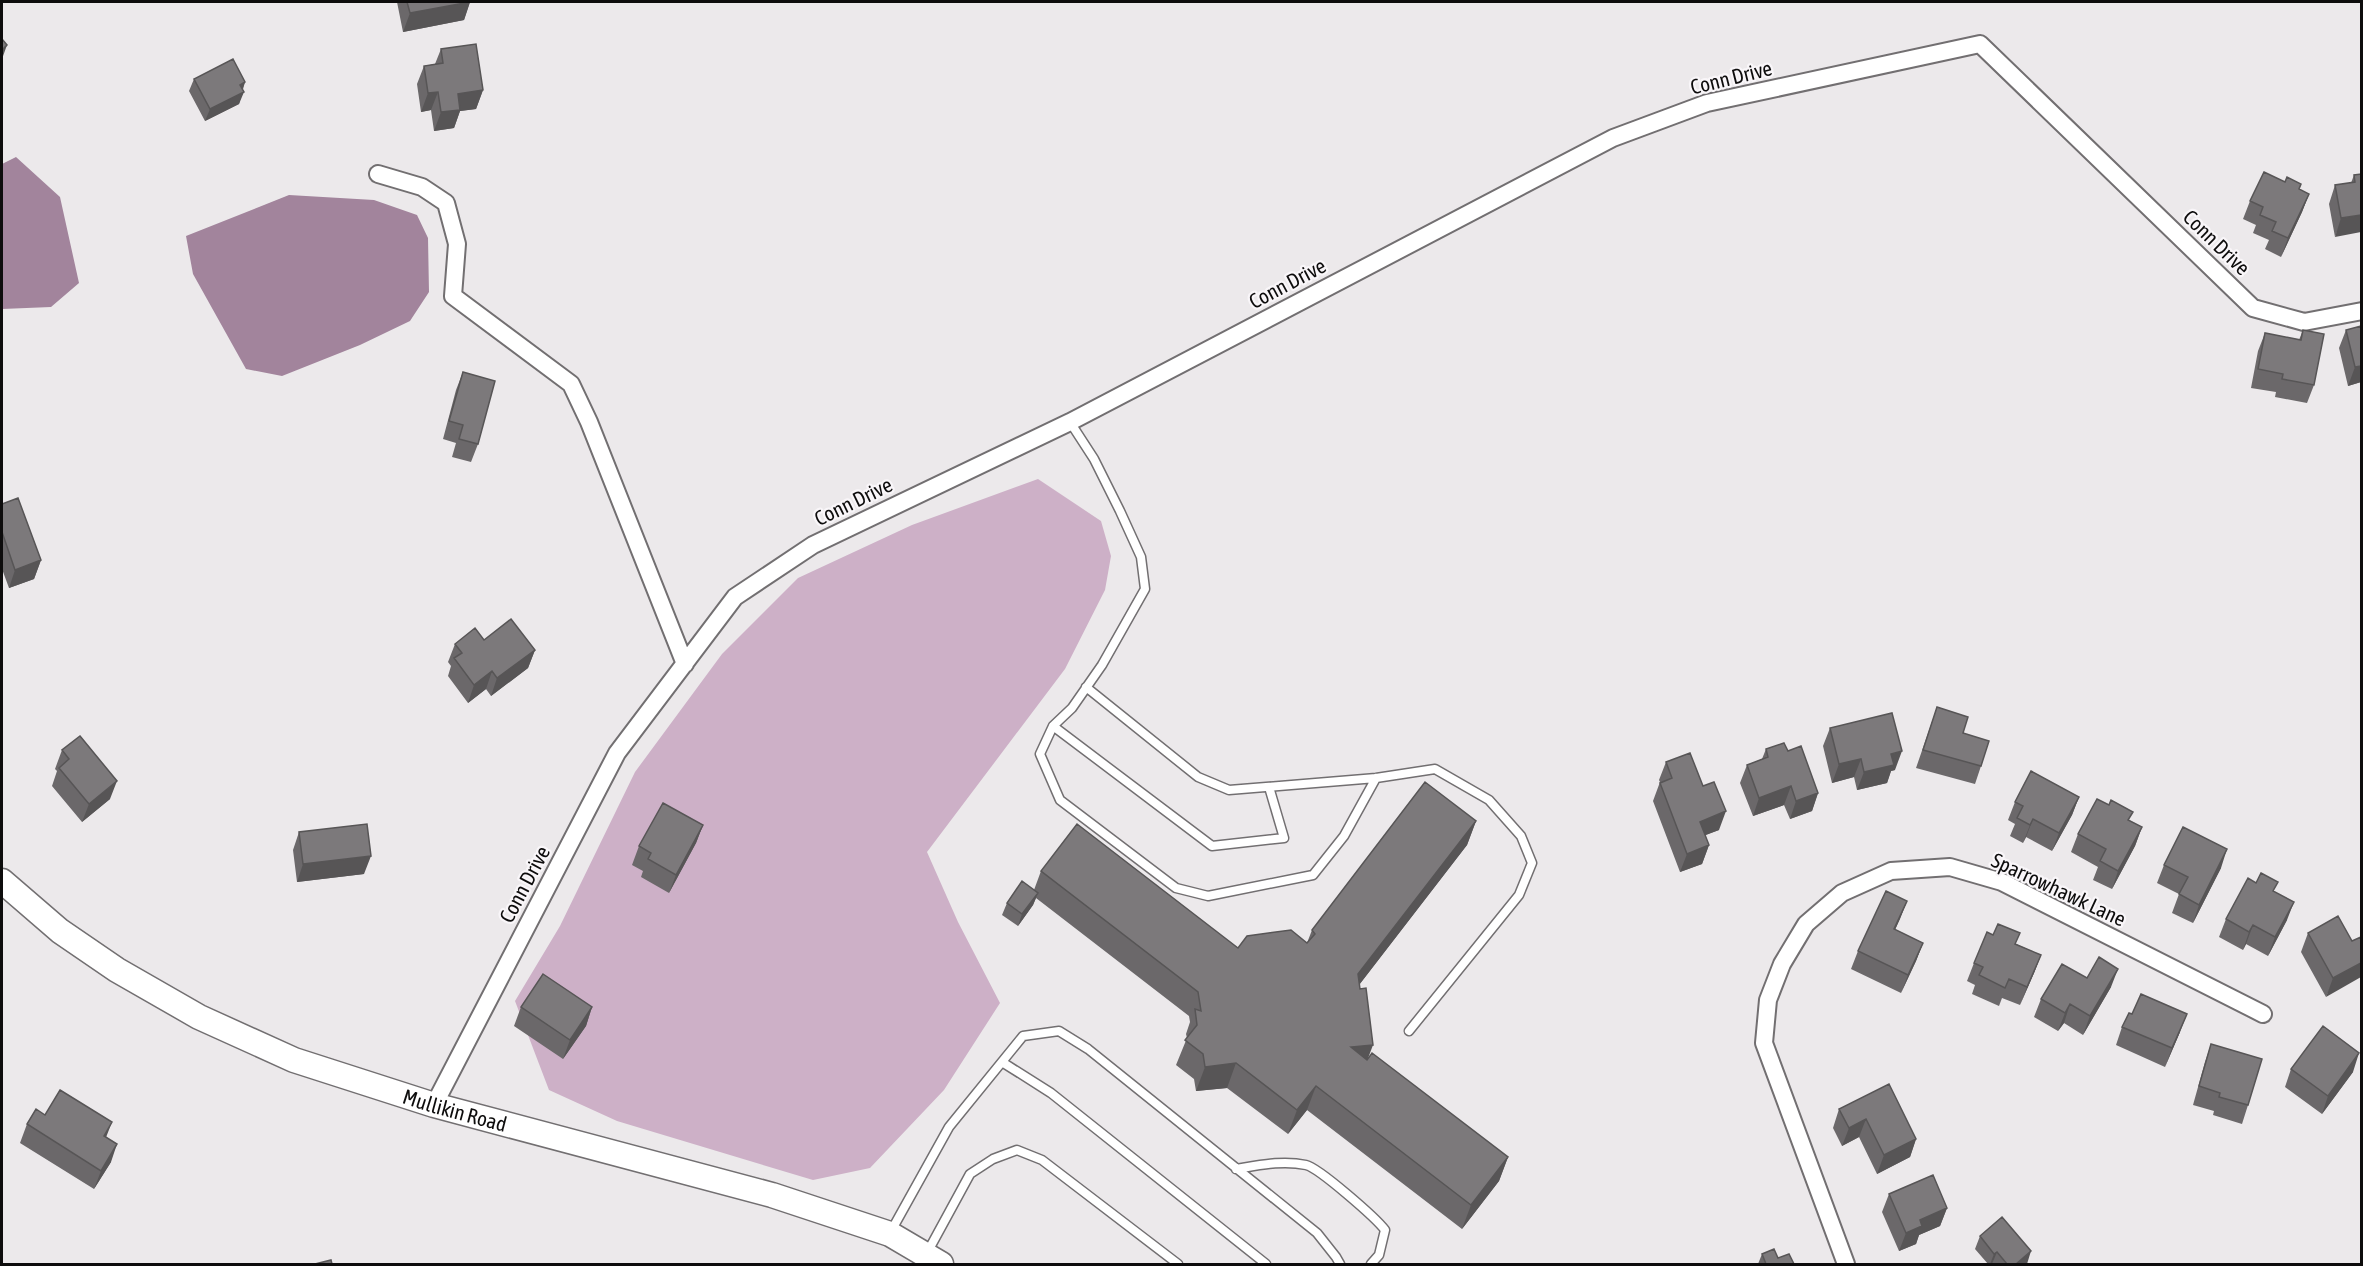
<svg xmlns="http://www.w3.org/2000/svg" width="2363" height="1266" viewBox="0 0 2363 1266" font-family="'Asap Condensed',sans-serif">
<rect width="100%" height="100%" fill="#ece9eb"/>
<path fill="#cdb0c7" d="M 1038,479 L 1101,521 L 1111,556 L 1105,590 L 1065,669 L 927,852 L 958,922 L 1000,1003 L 944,1090 L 870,1168 L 813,1180 L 617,1121 L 549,1090 L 515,1001 L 560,926 L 635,772 L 722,654 L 798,578 L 912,525 Z"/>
<path fill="#a2849c" d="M 16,157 L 60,197 L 79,283 L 51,307 L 2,309 L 2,164 Z
M 289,195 L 374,200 L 417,215 L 428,238 L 429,292 L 410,321 L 360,345 L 282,376 L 246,369 L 193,274 L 186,236 Z"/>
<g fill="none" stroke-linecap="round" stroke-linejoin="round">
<g stroke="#726f71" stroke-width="11">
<path id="lane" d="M 1070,422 L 1094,459 L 1120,511 L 1141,557 L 1145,589 L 1102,665 L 1072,708 L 1053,726 L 1040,754 L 1060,800 L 1176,888 L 1208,896 L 1313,875 L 1344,836 L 1376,778
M 1086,687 L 1198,777 L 1229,790 L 1376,778 L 1435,769 L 1489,800 L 1521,836 L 1532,863 L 1519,895 L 1409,1031
M 1053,726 L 1212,846 L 1284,838 L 1269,787
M 1002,1062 L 1051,1093 L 1266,1264
M 1236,1169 C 1260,1165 1283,1160 1306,1165 C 1319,1168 1376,1218 1385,1230 L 1379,1255 L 1371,1264
M 890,1233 L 949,1127 L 1023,1036 L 1059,1031 L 1088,1049 L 1317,1233 L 1336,1257 L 1340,1264
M 927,1253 L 970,1174 L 993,1159 L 1017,1150 L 1042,1160 L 1178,1264"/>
</g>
<g stroke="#726f71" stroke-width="20">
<path id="street" d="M 378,174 L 422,187 L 446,203 L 457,244 L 453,296 L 571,384 L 589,422 L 685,664
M 434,1105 L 617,753 L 735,597 L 813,545 L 1070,422 L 1613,138 L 1707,103 L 1980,44 L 2253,308 L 2304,322 L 2362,311
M 1846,1264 L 1764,1043 L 1768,1000 L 1782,964 L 1806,924 L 1842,893 L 1891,871 L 1950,867 L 2002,882 L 2263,1014"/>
</g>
<g stroke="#726f71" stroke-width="27">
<g id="secondary">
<path id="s1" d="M 2,881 L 60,931 L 117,970 L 199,1017 L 294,1060 L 434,1105 L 772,1195 L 890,1234 L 941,1264"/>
</g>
</g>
<use href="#lane" stroke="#fff" stroke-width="8"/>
<use href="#street" stroke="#fff" stroke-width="16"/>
<use href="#secondary" stroke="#fff" stroke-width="24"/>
</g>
<path fill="#6b686a" d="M 397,2 L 470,2 L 464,20 L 403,32 Z
M 441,49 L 483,90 L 476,109 L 460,111 L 454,128 L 434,131 L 431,110 L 421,112 L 417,84 L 424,66 L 435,64 Z
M 194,79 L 245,82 L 239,104 L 205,121 L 189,91 Z
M 2361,174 L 2335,237 L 2329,204 L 2335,185 L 2351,183 L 2354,175 Z
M 2299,189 L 2309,194 L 2302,212 L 2281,257 L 2265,249 L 2269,240 L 2253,233 L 2256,225 L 2243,219 L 2250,201 Z
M 2303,330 L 2314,385 L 2307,403 L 2275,397 L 2276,392 L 2251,388 L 2258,351 L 2265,333 L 2299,340 Z
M 2346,330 L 2361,382 L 2348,386 L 2339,348 Z
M 463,372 L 478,444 L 471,462 L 452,457 L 456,443 L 443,439 L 456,390 Z
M 2,504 L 41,560 L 34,579 L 9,588 L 2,569 Z
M 484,640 L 535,650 L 528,668 L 491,696 L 486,689 L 468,703 L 448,676 L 451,666 L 448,662 L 455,644 Z
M 1937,707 L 1963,733 L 1981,766 L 1975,784 L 1916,768 Z
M 1830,728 L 1895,770 L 1891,771 L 1887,783 L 1857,790 L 1854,777 L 1832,783 L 1823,746 Z
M 1766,749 L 1788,751 L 1818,793 L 1812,811 L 1790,819 L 1784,805 L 1753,816 L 1740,783 L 1747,765 L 1762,759 Z
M 62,750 L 110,799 L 82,822 L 52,786 L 57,771 L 55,769 Z
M 1666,762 L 1719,830 L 1705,835 L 1709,845 L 1702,864 L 1680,872 L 1653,801 L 1660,782 L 1659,780 Z
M 2079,797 L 2072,815 L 2052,851 L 2026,837 L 2023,843 L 2010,836 L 2015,824 L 2008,820 L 2015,802 Z
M 2129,820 L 2142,827 L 2135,846 L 2112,889 L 2093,880 L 2098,867 L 2071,852 L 2078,834 Z
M 1476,821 L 1467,845 L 1359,985 L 1368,1059 L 1508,1157 L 1499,1181 L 1462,1229 L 1307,1110 L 1288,1134 L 1227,1088 L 1196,1091 L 1194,1079 L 1176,1065 L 1187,1038 L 1186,1034 L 1190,1022 L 1189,1016 L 1036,898 L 1033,905 L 1018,926 L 1002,915 L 1007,903 L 1034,890 L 1041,871 L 1238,948 L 1307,943 L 1312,930 Z
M 703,825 L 696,843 L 669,893 L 641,877 L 643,871 L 632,865 L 639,846 Z
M 299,832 L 364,874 L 297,882 L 293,850 Z
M 2164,865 L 2221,868 L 2193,923 L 2172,913 L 2179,894 L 2157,883 Z
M 2274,891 L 2287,920 L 2268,956 L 2246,944 L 2243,950 L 2219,937 L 2226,919 Z
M 1907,901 L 1895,930 L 1923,943 L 1916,961 L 1901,993 L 1851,969 L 1858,951 Z
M 2308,933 L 2352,941 L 2326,997 L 2301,952 Z
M 2016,944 L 2041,955 L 2034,973 L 2020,1005 L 2002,998 L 1999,1006 L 1972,994 L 1975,985 L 1967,981 L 1974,963 Z
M 2087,978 L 2111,987 L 2083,1035 L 2064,1023 L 2058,1031 L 2034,1017 L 2041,999 Z
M 521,1007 L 592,1007 L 586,1026 L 563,1059 L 514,1026 Z
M 2122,1027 L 2180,1032 L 2165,1067 L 2116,1045 Z
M 2211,1044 L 2248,1105 L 2242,1124 L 2213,1115 L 2214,1111 L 2193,1105 L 2205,1062 Z
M 2291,1069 L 2353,1072 L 2322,1114 L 2285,1087 Z
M 1839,1109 L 1916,1139 L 1910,1157 L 1877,1174 L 1859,1137 L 1842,1146 L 1833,1128 Z
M 45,1115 L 106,1137 L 111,1162 L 94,1189 L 20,1143 L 27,1124 Z
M 1889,1194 L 1947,1208 L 1940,1226 L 1919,1235 L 1916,1244 L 1899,1251 L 1882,1212 Z
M 1980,1236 L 2027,1264 L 1988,1264 L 1975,1249 Z
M 1762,1254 L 1778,1258 L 1794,1264 L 1758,1264 Z"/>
<path fill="#575556" d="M 470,2 L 464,20 L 403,32 L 410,13 Z
M 7,45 L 2,59 L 2,50 Z
M 245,82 L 241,93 L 244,92 L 239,104 L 205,121 L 210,109 L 240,85 Z
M 483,90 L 476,109 L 460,111 L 454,128 L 434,131 L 441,112 L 458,94 Z
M 438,92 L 431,110 L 421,112 L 428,93 Z
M 2309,194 L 2302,212 L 2281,257 L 2288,238 Z
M 2361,215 L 2361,232 L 2335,237 L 2341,218 Z
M 2361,366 L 2361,382 L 2348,386 L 2355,367 Z
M 41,560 L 34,579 L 9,588 L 15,570 Z
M 535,650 L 528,668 L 491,696 L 497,678 Z
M 492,671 L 486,689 L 468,703 L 474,685 Z
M 1902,751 L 1895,770 L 1891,771 L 1887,783 L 1857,790 L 1864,772 L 1891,754 Z
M 1861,759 L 1854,777 L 1832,783 L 1839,764 Z
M 117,781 L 110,799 L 82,822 L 89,804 Z
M 1791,786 L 1784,805 L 1753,816 L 1759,798 Z
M 1818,793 L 1812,811 L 1790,819 L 1796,801 Z
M 2079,797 L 2072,815 L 2052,851 L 2059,833 Z
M 1726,811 L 1719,830 L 1693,840 L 1700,822 Z
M 2033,819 L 2026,837 L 2023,843 L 2030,825 Z
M 1476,821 L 1467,845 L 1349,998 L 1358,974 Z
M 703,825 L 696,843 L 669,893 L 676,875 Z
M 2142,827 L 2135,846 L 2112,889 L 2118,871 Z
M 1709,845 L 1702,864 L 1680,872 L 1687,854 Z
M 2227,849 L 2221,868 L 2193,923 L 2199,905 Z
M 371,856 L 364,874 L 297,882 L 303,864 Z
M 1038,893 L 1033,905 L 1018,926 L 1022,914 Z
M 1907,901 L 1900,919 L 1887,947 L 1894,929 Z
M 2294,902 L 2287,920 L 2268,956 L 2275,937 Z
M 2253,925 L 2246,944 L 2243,950 L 2249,932 Z
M 1923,943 L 1916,961 L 1901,993 L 1908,975 Z
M 2041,955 L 2034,973 L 2020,1005 L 2027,987 Z
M 2361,963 L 2361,977 L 2326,997 L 2333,978 Z
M 2118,969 L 2111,987 L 2083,1035 L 2090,1016 Z
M 2070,1004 L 2064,1023 L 2058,1031 L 2065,1013 Z
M 592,1007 L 586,1026 L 563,1059 L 570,1040 Z
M 2187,1014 L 2180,1032 L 2165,1067 L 2172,1048 Z
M 1373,1045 L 1364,1069 L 1351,1047 Z
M 2359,1053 L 2353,1072 L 2322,1114 L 2328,1096 Z
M 1236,1063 L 1227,1088 L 1196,1091 L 1205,1067 Z
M 1316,1086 L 1307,1110 L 1288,1134 L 1297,1110 Z
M 1866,1119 L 1859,1137 L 1842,1146 L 1849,1128 Z
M 112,1122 L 105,1140 L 104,1136 Z
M 1916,1139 L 1910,1157 L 1877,1174 L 1884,1155 Z
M 117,1144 L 111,1162 L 94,1189 L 101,1171 Z
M 1508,1157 L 1499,1181 L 1462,1229 L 1471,1205 Z
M 1947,1208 L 1940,1226 L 1919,1235 L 1916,1244 L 1899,1251 L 1906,1233 L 1920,1220 Z
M 2031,1251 L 2027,1264 L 2016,1264 Z
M 1997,1252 L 1992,1264 L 1990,1264 L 1994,1254 Z"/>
<path fill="#7c797b" stroke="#575556" stroke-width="1.5" d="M 407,2 L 470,2 L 410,13 Z
M 2,39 L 7,45 L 2,50 Z
M 476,44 L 483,90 L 458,94 L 460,110 L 441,112 L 438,92 L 428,93 L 424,66 L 443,63 L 441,49 Z
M 233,59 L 245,82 L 240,85 L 244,92 L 210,109 L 194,79 Z
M 2264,172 L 2285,182 L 2287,177 L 2301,184 L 2299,189 L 2309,194 L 2288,238 L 2272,231 L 2276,222 L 2260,215 L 2263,207 L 2250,201 Z
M 2361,174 L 2361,215 L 2341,218 L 2335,185 L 2355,182 L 2354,175 Z
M 2361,326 L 2361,366 L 2355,367 L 2346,330 Z
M 2303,330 L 2324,334 L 2314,385 L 2282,379 L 2283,374 L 2258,369 L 2265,333 L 2301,340 Z
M 463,372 L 495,381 L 478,444 L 459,439 L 463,425 L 449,421 Z
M 18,498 L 41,560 L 15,570 L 2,532 L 2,504 Z
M 511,619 L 535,650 L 497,678 L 492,671 L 474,685 L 454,658 L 462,653 L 455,644 L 475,628 L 484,640 Z
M 1937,707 L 1968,717 L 1963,733 L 1989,741 L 1981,766 L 1923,750 Z
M 1892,713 L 1902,751 L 1891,754 L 1894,765 L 1864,772 L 1861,759 L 1839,764 L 1830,728 Z
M 80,736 L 117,781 L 89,804 L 59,768 L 69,759 L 62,750 Z
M 1784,743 L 1788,751 L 1801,746 L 1818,793 L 1796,801 L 1791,786 L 1759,798 L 1747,765 L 1768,757 L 1766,749 Z
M 1690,753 L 1703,786 L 1714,782 L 1726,811 L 1700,822 L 1709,845 L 1687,854 L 1660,783 L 1672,778 L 1666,762 Z
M 2031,771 L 2079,797 L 2059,833 L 2033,819 L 2030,825 L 2017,818 L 2023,806 L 2015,802 Z
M 1425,782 L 1476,821 L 1358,974 L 1360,989 L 1366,988 L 1373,1045 L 1351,1047 L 1367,1060 L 1372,1053 L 1508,1157 L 1471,1205 L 1316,1086 L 1297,1110 L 1236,1063 L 1205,1067 L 1203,1054 L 1185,1040 L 1197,1025 L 1195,1009 L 1201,1011 L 1198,992 L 1041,871 L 1077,824 L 1238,948 L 1247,936 L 1291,930 L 1307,943 L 1315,934 L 1312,930 Z
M 2097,799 L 2109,805 L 2111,800 L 2133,812 L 2128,820 L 2142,827 L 2118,871 L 2100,861 L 2106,849 L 2078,834 Z
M 663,803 L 703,825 L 676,875 L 648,859 L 651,853 L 639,846 Z
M 367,824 L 371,856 L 303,864 L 299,832 Z
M 2183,827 L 2227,849 L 2199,905 L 2179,894 L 2188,877 L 2164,865 Z
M 2261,873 L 2278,882 L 2273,891 L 2294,902 L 2275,937 L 2253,925 L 2249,932 L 2226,919 L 2248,878 L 2256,883 Z
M 1022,881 L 1038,893 L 1022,914 L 1007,903 Z
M 1886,891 L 1907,901 L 1894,929 L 1923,943 L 1908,975 L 1858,951 Z
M 2338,916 L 2352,941 L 2361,937 L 2361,963 L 2333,978 L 2308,933 Z
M 1998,924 L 2020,933 L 2015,944 L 2041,955 L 2027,987 L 2009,979 L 2005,988 L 1979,975 L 1983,967 L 1974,963 L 1987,932 L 1993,935 Z
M 2099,957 L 2118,969 L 2090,1016 L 2070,1004 L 2065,1013 L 2041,999 L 2062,964 L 2087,978 Z
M 543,974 L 592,1007 L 570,1040 L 521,1007 Z
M 2141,994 L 2187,1014 L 2172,1048 L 2122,1027 L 2129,1013 L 2132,1014 Z
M 2323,1026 L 2359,1053 L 2328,1096 L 2291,1069 Z
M 2211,1044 L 2262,1059 L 2248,1105 L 2219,1097 L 2220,1093 L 2199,1086 Z
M 1889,1084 L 1916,1139 L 1884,1155 L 1866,1119 L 1849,1128 L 1839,1109 Z
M 60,1090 L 112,1122 L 104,1136 L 117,1144 L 101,1171 L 27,1124 L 36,1109 L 45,1115 Z
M 1933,1175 L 1947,1208 L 1920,1220 L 1922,1226 L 1906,1233 L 1889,1194 Z
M 2002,1217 L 2031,1251 L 2016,1264 L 2007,1264 L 1997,1252 L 1994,1254 L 1980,1236 Z
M 1774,1249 L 1778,1258 L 1789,1254 L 1794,1264 L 1764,1264 L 1766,1264 L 1762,1254 Z
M 331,1260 L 332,1264 L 315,1264 Z"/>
<g text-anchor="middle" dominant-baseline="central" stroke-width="4.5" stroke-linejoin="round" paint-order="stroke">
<g font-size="21" fill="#0d0c0c" stroke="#f9f6f9">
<text transform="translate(1731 77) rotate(-14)">Conn Drive</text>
<text transform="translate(2217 242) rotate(44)">Conn Drive</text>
<text transform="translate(1287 283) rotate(-28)">Conn Drive</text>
<text transform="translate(853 501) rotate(-26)">Conn Drive</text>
<text transform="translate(524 884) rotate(-62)">Conn Drive</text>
<text transform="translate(2059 889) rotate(25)">Sparrowhawk Lane</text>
<text stroke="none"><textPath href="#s1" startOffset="513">Mullikin Road</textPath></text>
</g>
</g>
<rect width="2363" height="1266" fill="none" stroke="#0d0c0c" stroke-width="6"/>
</svg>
